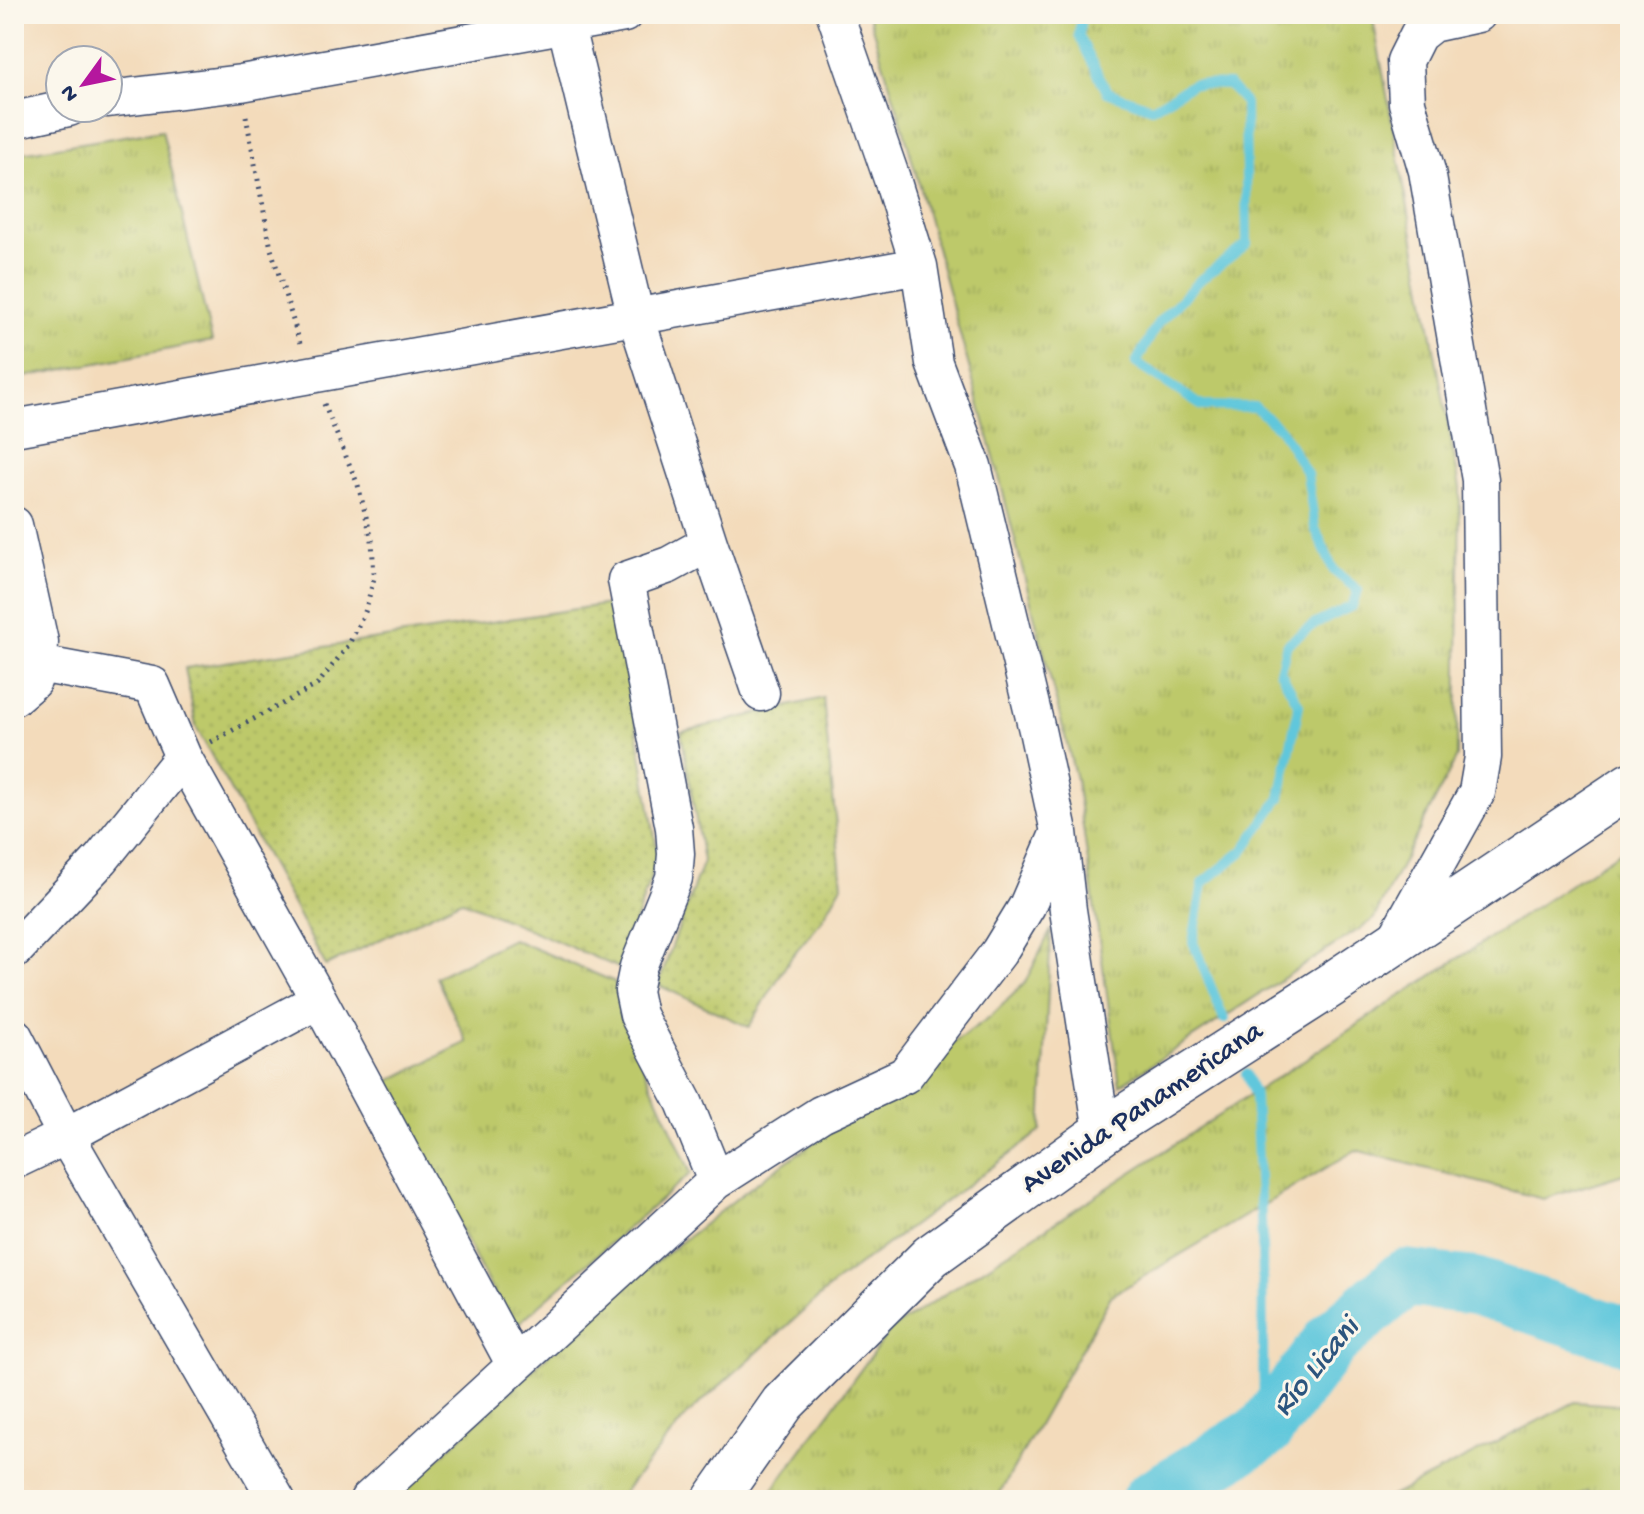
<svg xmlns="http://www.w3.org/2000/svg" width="1644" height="1514" viewBox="0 0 1644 1514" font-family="'Gochi Hand',sans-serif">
<defs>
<pattern id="grass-tufts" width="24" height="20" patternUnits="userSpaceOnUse" patternTransform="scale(2)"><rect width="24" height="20" fill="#bdc96b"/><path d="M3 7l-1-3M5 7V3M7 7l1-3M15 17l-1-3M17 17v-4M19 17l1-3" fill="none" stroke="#a2ad5f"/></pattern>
<pattern id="park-dots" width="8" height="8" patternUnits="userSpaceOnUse" patternTransform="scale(2)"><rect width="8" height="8" fill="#bdc96b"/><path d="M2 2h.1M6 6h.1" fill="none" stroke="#a2ad5f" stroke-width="1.8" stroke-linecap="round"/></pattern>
</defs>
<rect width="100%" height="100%" fill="#fbf7ec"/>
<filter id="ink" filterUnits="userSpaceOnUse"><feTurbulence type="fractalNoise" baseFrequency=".0125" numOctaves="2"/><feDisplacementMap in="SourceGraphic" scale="16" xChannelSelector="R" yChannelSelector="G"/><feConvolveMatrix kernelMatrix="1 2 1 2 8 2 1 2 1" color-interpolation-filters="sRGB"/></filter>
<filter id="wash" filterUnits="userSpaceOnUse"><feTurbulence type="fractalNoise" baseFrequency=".006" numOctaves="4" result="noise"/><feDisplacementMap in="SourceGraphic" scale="32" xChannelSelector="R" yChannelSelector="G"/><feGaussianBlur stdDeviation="1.8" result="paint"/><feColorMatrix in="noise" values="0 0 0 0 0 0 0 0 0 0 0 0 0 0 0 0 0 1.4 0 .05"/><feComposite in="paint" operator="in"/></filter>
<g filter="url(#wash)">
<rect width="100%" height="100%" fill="#f3dbbb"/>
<path fill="url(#grass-tufts)" stroke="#6c7c64" stroke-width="2" d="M 868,14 L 1372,14 L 1460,488 L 1457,757 L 1373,920 L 1120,1085 L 1076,779 L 996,465 L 903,127 Z
M 162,130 L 212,341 L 14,379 L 14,154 Z
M 1630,845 L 1630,1172 L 1543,1199 L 1356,1150 L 1111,1296 L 996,1500 L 765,1500 L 890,1330 L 1313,1054 Z
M 1051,930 L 1041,1131 L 836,1282 L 687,1415 L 617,1500 L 394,1500 L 601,1305 L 755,1184 L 991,1016 L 1025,983 Z
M 512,939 L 615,982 L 620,1015 L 691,1173 L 512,1329 L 385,1083 L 467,1042 L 436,977 Z
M 1575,1402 L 1630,1406 L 1630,1500 L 1610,1500 L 1587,1491 L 1571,1500 L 1384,1500 Z"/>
<path fill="url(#park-dots)" stroke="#6c7c64" stroke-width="2" d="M 616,603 L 658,856 L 619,968 L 461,900 L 326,966 L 196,727 L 185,668 Z
M 823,698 L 842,885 L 822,920 L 791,957 L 749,1027 L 658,985 L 703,861 L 681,732 Z"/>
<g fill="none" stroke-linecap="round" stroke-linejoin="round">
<path stroke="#60c7dc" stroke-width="10" d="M 1081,14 L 1079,36 L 1107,92 L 1152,108 L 1193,84 L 1229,85 L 1245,103 L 1247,244 L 1201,279 L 1158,323 L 1136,363 L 1202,406 L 1255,407 L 1281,430 L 1307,474 L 1315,528 L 1334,571 L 1358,590 L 1352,606 L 1313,625 L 1287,644 L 1280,671 L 1299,705 L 1280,798 L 1243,851 L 1203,883 L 1193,942 L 1224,1019
M 1246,1074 L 1255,1097 L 1262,1240 L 1264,1431"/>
<path stroke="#60c7dc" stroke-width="58" d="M 1150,1500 L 1264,1431 L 1332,1340 L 1405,1278 L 1475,1286 L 1630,1337"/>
</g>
</g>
<g filter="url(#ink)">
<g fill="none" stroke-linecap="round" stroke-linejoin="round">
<g stroke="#3b496c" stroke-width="39">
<path id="minor" d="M 563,14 L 636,317 L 709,543 L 761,693
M 835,14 L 892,179 L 919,266 L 934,363 L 973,466 L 1037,730 L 1059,832 L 1068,910 L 1102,1132
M 108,99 L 241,83 L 624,14
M 14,120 L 69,108
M 14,428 L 919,266
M 14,525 L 40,642 L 39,664 L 33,681 L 14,697
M 709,543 L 669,565 L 626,580 L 674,828 L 676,854 L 674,878 L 638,967 L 633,991 L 638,1015 L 684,1102 L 716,1181
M 39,664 L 152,685 L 183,757 L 319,1000 L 515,1365
M 1393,943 L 1477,792 L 1483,757 L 1480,480 L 1427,171 L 1407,103 L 1405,61 L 1418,35 L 1432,24 L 1478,14
M 14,951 L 101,859 L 183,757
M 14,1036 L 66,1136 L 277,1500
M 14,1161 L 66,1136 L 319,1000
M 368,1500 L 716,1181 L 821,1114 L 905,1075 L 999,952 L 1027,906 L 1058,834"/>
</g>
<g stroke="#3b496c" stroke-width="47">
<path id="major" d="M 715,1500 L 783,1403 L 931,1256 L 1123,1118 L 1331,985 L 1630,785"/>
</g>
<path stroke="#3b496c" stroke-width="5" stroke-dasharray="2 6" stroke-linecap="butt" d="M 246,116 L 271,249 L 300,343
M 211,742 L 317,685 L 348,646 L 365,612 L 374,578 L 372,540 L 358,485 L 324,404"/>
<use href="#minor" stroke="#fff" stroke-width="36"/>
<use href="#major" stroke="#fff" stroke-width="44"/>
</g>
</g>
<g text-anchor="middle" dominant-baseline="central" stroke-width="6" stroke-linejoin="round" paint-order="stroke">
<g font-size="30" fill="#1b2f5e" stroke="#fbf7ec">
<text transform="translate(1143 1109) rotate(-34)">Avenida Panamericana</text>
</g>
<g font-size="32" font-style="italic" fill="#2c557e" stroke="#fbf7ec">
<text transform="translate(1317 1368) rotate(-50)">Río Licani</text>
</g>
</g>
<rect width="1644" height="1514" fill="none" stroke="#fbf7ec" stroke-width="48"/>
<g transform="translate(84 84) rotate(237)"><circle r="38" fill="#fbf7ec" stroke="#a1a7b3" stroke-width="2"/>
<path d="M0-6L14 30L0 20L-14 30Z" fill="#b5179e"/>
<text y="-12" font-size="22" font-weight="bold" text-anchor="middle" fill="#1b2f5e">N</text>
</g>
</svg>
